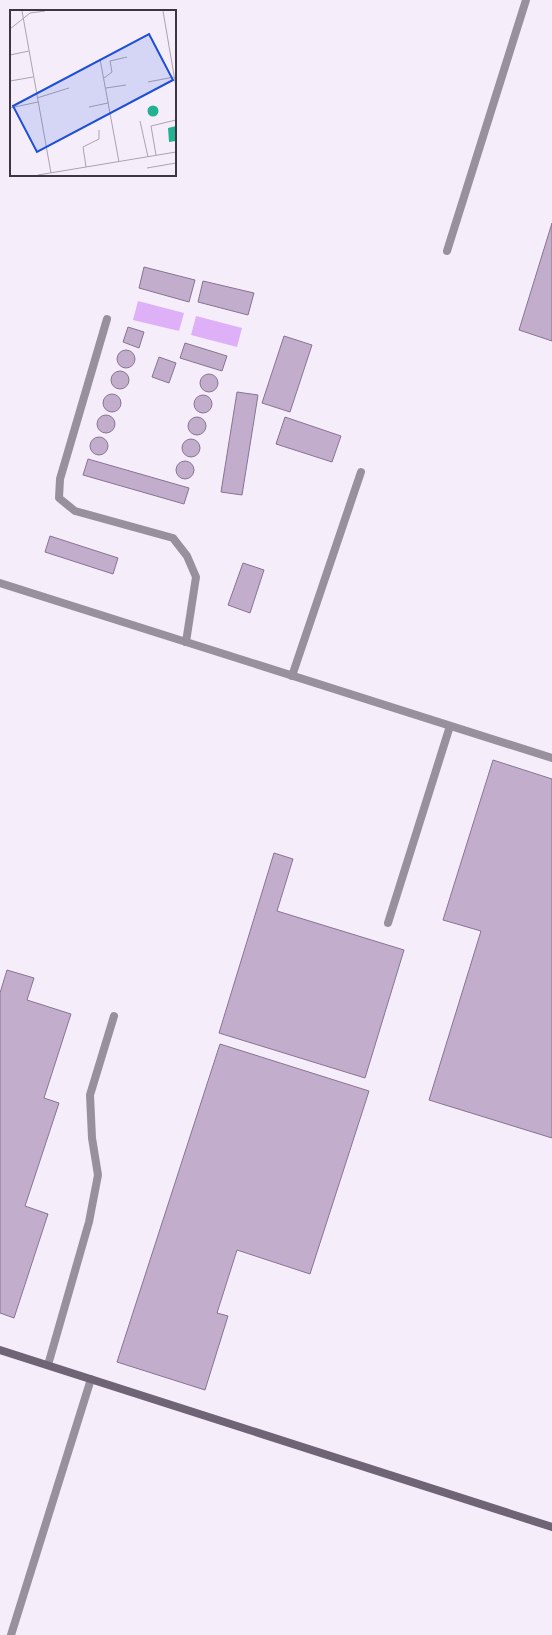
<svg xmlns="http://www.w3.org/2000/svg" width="552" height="1635" viewBox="0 0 552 1635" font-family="Lato,sans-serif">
<rect width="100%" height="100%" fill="#f6edfb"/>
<path fill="#deb0f7" d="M 138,301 L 184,313 L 179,331 L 133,320 Z
M 196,316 L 242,328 L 237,347 L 191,335 Z"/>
<path fill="#c2adcd" stroke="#877491" d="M 552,223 L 552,341 L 519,330 Z
M 144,267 L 195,280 L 189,302 L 139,288 Z
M 203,281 L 254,293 L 248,315 L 198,302 Z
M 128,327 L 144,332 L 139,348 L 123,342 Z
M 284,336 L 312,345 L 290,412 L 262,403 Z
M 185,343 L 227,356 L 222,371 L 180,358 Z
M117 359a9 9 0 1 1 18 0a9 9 0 1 1-18 0Z
M 159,357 L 176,363 L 169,383 L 152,377 Z
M111 380a9 9 0 1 1 18 0a9 9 0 1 1-18 0Z
M200 383a9 9 0 1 1 18 0a9 9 0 1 1-18 0Z
M 237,392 L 258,395 L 242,495 L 221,492 Z
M103 403a9 9 0 1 1 18 0a9 9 0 1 1-18 0Z
M194 404a9 9 0 1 1 18 0a9 9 0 1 1-18 0Z
M97 424a9 9 0 1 1 18 0a9 9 0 1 1-18 0Z
M188 426a9 9 0 1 1 18 0a9 9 0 1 1-18 0Z
M 285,417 L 341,436 L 332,462 L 276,444 Z
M90 446a9 9 0 1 1 18 0a9 9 0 1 1-18 0Z
M182 448a9 9 0 1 1 18 0a9 9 0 1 1-18 0Z
M 88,459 L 189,488 L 184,504 L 83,475 Z
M176 470a9 9 0 1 1 18 0a9 9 0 1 1-18 0Z
M 50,536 L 118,558 L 113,574 L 45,552 Z
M 243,563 L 264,570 L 250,613 L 228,605 Z
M 493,760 L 552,779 L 552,1138 L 429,1100 L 481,931 L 443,920 Z
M 274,853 L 293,859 L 277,911 L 404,950 L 365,1078 L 219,1033 Z
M 7,970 L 34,978 L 27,1000 L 71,1014 L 44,1098 L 59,1103 L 25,1206 L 48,1214 L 14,1318 L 0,1313 L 0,993 Z
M 220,1044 L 369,1091 L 310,1274 L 237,1250 L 217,1313 L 228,1316 L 205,1390 L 117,1362 Z"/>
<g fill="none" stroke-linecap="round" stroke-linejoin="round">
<path stroke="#99909e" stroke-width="8" d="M 107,319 L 60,479 L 59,498 L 75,511 L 173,538 L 187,556 L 196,577 L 186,642
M 292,676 L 361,472
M 388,923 L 450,726
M 48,1365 L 89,1222 L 98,1175 L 92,1138 L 90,1095 L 114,1016"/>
<path stroke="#99909e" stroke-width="8" d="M 447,251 L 526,0
M 0,583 L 552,758
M 11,1635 L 91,1379"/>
<path stroke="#6f6376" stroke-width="8" d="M 0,1350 L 552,1527"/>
</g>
<g transform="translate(10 10)">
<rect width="166" height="166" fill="#f6edfb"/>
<path d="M137.5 101a5.5 5.5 0 1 1 11 0a5.5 5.5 0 1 1-11 0ZM 166,116 L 166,131 L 159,132 L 158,118 Z" fill="#22b191"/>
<path fill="none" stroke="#aca3b1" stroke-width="1" d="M 12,1 L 41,163M 153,1 L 166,77M 0,19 L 20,3 L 35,1M 0,45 L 19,41M 90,49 L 109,152M 94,68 L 102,62 L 100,51 L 117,47M 0,71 L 23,67M 138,72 L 164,67M 96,78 L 116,75M 27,88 L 59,78M 79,97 L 98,93M 0,98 L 28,92M 130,111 L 138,147M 146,145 L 141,116 L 166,110M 76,157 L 73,137 L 89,129 L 89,120M 137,158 L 166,153M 28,165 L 166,142"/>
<path fill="#1d4ed8" fill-opacity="0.15" stroke="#1d4ed8" stroke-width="2" d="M 139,24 L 163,70 L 27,142 L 3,96 Z"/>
<rect width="166" height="166" fill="none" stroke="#3d3542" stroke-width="2"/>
</g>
</svg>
